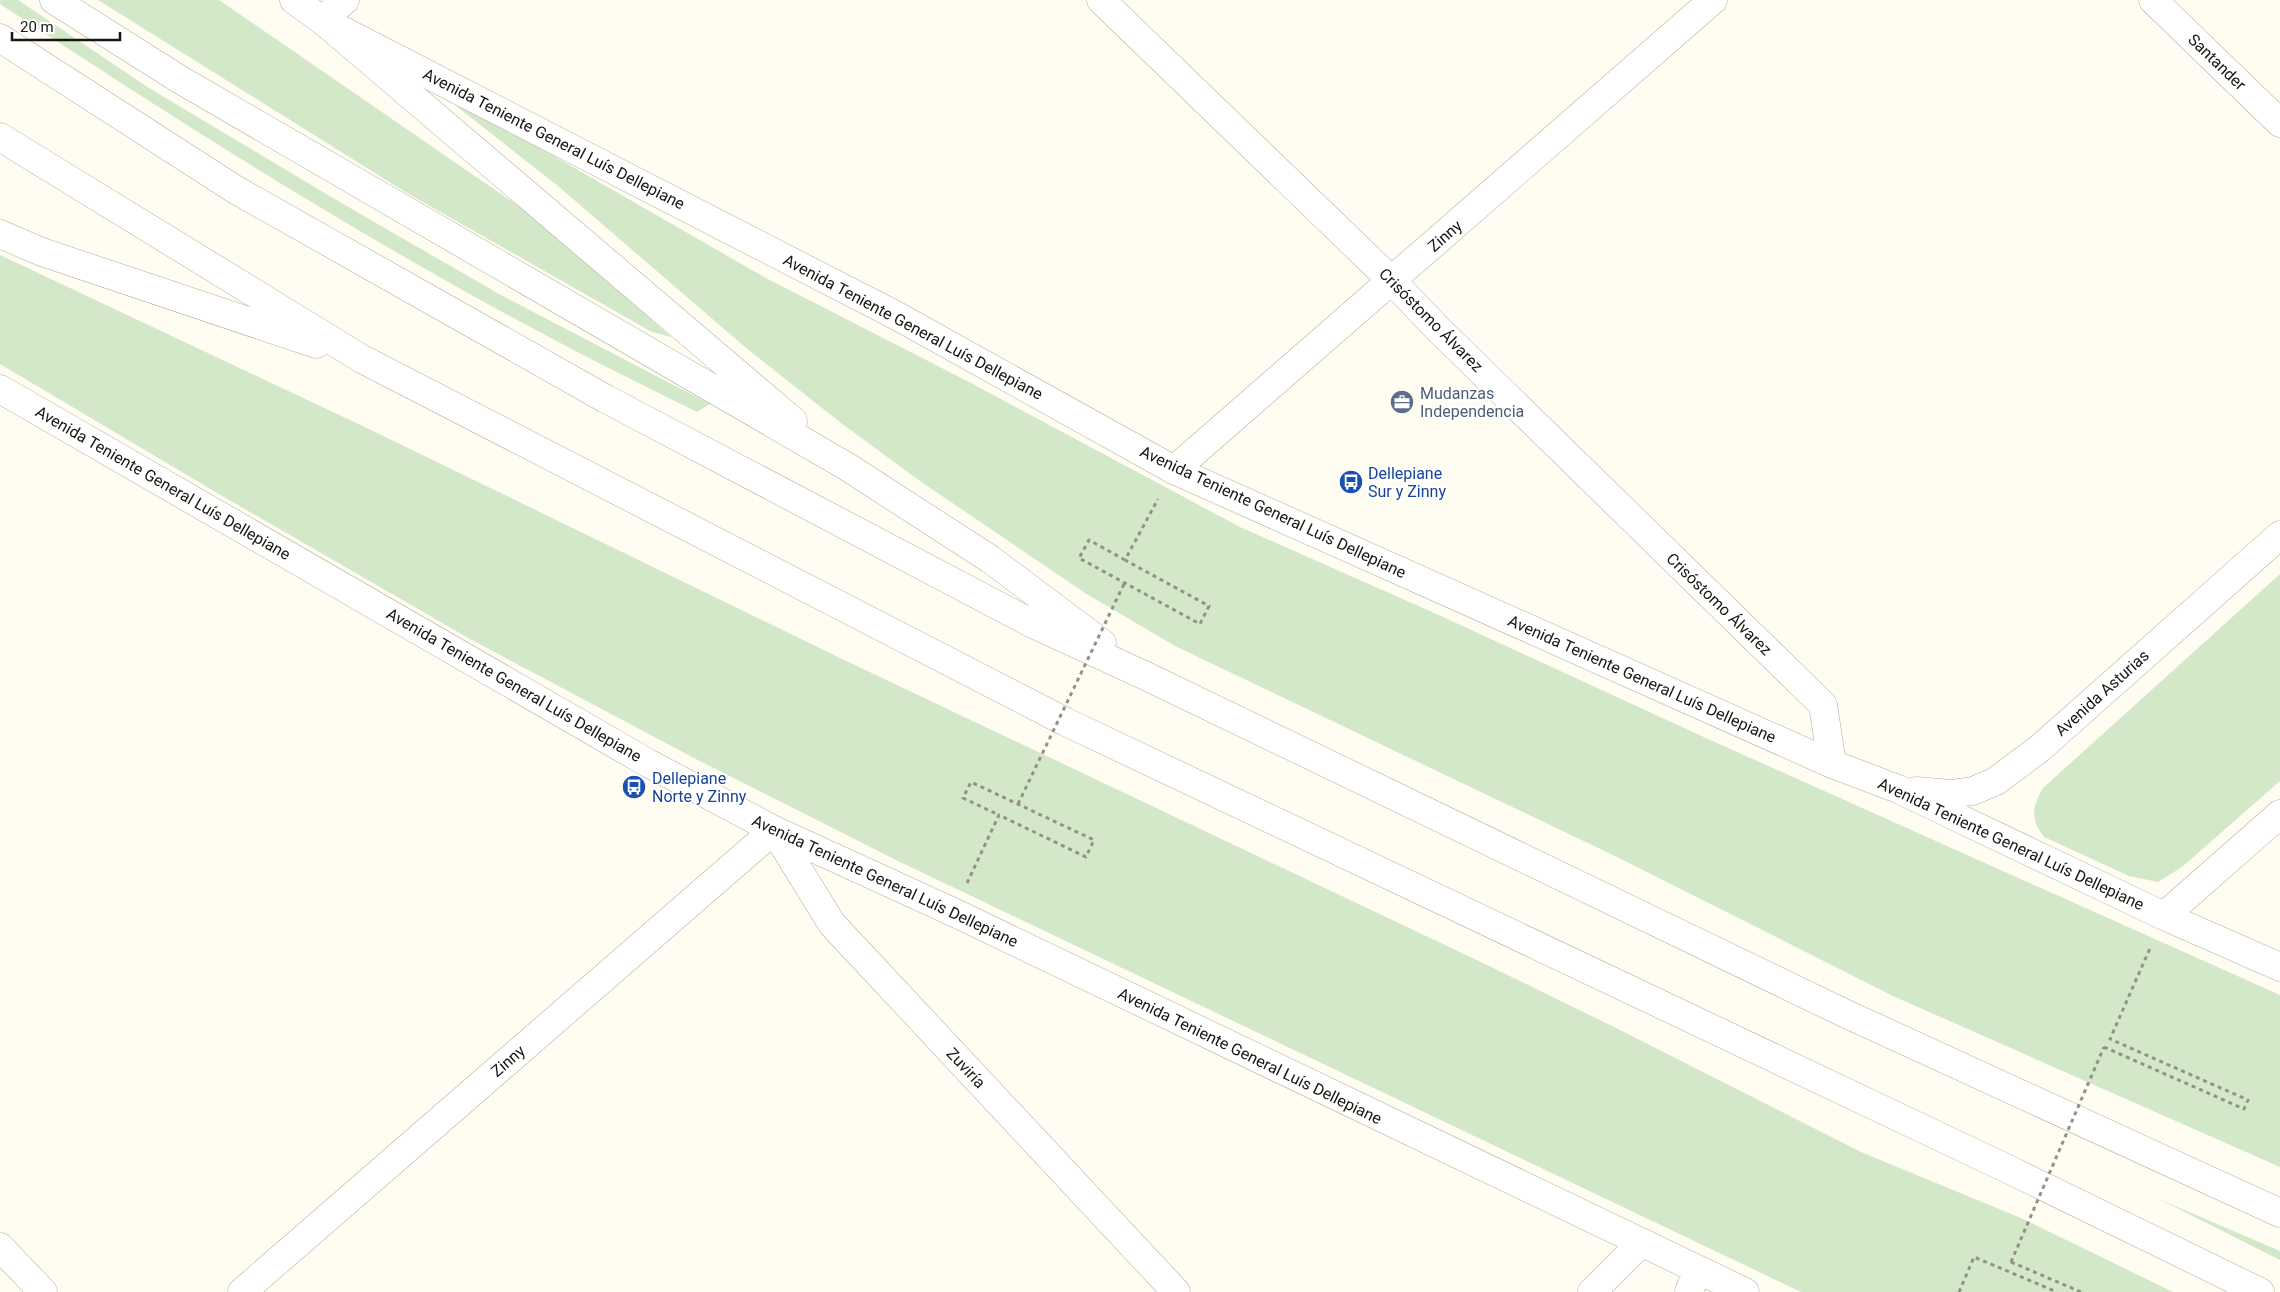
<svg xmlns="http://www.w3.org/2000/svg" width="2280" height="1292" viewBox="0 0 2280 1292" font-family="Roboto,sans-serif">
<rect width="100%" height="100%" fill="#fffcf1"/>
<path fill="#d2e8c9" d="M 0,0 L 18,0 L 149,88 L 338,201 L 499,294 L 710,404 L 697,412 C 647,387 597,363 547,336 C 362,238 184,125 9,10 L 0,4 Z
M 98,0 L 219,0 L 540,221 L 671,337 L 652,332 L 407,193 Z
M 456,106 L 479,113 L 764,277 L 969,382 L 1240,527 L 1441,616 L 1708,739 L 2280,995 L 2280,1167 L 1893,996 L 1617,857 L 1175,646 L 1085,593 L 920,481 L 841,423 L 745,347 L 558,186 Z
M 0,255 L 373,431 L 838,657 L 1485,964 L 1614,1027 L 1861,1152 L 2021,1218 L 2173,1292 L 1801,1292 L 898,861 L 694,758 L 470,639 L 224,497 L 0,364 Z
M 2280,574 L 2280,781 L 2182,867 L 2158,882 L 2129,876 L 2044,837 C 2030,819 2032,807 2043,788 Z
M 2159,1199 L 2280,1251 L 2280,1260 Z"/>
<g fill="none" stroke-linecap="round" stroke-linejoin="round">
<g stroke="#b2ad9c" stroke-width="29">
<path id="street" d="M 1101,0 L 1393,282 L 1438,329 L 1823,705 L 1832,764
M 2153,0 L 2280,123
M 322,20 L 345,0
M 1174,470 L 1713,0
M 0,1247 L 43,1292
M 242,1292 L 774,830 L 832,924 L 1176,1292
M 1592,1292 L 1641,1243"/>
</g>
<g stroke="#b2ad9c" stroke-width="29">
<path id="secondary" d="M 294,0 L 322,20 L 897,316 L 1174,470 L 1832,764 L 1898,789 L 2164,916 L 2280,967
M 0,389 L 648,763 L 774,830 L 953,912 L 1745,1292
M 1916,791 L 1951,794 L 1973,791 L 1996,781 L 2039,749 L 2280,535
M 2164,916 L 2280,814
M 1689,1292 L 1697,1270"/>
</g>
<g stroke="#b2ad9c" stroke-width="29">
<path id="highway" d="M 54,0 L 179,79 L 846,466 L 990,559 L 1102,643
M 322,20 L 793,421
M 0,38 L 236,190 L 606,399 L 1031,623 L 1148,677 L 1842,1012 L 2280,1213
M 0,137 L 362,359 L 1066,722 L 2012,1171 L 2260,1292
M 0,234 L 42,252 L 316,344"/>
</g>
<path stroke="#949189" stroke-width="3" stroke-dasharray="4 4" stroke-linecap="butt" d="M 1125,560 L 1089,540 L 1079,558 L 1200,624 L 1209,606 L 1125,560 L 1158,499
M 967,883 L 999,815 L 1086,857 L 1094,840 L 971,782 L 963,798 L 999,815
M 2104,1047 L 2244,1109 L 2248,1100 L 2110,1039 L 2151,946
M 2011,1262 L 2081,1292
M 1959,1292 L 1974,1257 L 2057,1292"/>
<use href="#street" stroke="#fff" stroke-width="28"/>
<use href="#secondary" stroke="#fff" stroke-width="28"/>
<use href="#highway" stroke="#fff" stroke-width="28"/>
<path stroke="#949189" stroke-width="3" stroke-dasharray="4 4" stroke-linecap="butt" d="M 1018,804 L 1125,582
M 2011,1262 L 2104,1047"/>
</g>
<defs>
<g id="office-disc" transform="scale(1.25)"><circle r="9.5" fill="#5c6f8a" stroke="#fff"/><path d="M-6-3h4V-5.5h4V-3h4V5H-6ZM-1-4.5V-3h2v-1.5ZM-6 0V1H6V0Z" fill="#fff"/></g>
<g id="bus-disc" transform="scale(1.25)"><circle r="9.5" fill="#1a4fb4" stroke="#fff"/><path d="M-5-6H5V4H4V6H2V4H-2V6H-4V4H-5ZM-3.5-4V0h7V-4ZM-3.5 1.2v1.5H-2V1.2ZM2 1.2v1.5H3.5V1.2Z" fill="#fff"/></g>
</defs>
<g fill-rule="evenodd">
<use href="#office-disc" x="1402" y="402"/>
<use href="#bus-disc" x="1351" y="482"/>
<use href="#bus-disc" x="634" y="787"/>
</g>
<g text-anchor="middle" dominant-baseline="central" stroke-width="4" stroke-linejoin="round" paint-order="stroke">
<g font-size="16" fill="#181610" stroke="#fff">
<text transform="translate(2217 62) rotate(44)">Santander</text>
<text transform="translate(554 139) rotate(27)">Avenida Teniente General Luís Dellepiane</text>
<text transform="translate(1445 236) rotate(-41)">Zinny</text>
<text transform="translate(1431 320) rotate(45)">Crisóstomo Álvarez</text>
<text transform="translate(913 327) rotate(28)">Avenida Teniente General Luís Dellepiane</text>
<text transform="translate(163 483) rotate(30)">Avenida Teniente General Luís Dellepiane</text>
<text transform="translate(1273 512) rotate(25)">Avenida Teniente General Luís Dellepiane</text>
<text transform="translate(1719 604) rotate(44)">Crisóstomo Álvarez</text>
<text transform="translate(1642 679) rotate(24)">Avenida Teniente General Luís Dellepiane</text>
<text transform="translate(514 685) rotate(30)">Avenida Teniente General Luís Dellepiane</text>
<text transform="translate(2102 693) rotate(-42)">Avenida Asturias</text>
<text transform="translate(2011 844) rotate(25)">Avenida Teniente General Luís Dellepiane</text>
<text transform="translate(885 881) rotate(25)">Avenida Teniente General Luís Dellepiane</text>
<text transform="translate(1250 1056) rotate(26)">Avenida Teniente General Luís Dellepiane</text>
<text transform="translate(508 1061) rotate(-41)">Zinny</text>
<text transform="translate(966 1068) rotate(47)">Zuviría</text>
</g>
<g font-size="16" fill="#4e5e75" stroke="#fff" text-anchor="start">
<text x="1420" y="393">Mudanzas<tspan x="1420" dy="18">Independencia</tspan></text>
</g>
<g font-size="16" fill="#164399" stroke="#fff" text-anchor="start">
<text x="1368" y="473">Dellepiane<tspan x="1368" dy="18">Sur y Zinny</tspan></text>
<text x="652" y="778">Dellepiane<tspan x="652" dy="18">Norte y Zinny</tspan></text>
</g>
</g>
<path d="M12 32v8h108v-8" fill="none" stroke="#181610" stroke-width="2.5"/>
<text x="20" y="32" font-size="15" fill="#181610" stroke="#ffffff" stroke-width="4" paint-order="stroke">20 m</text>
</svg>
